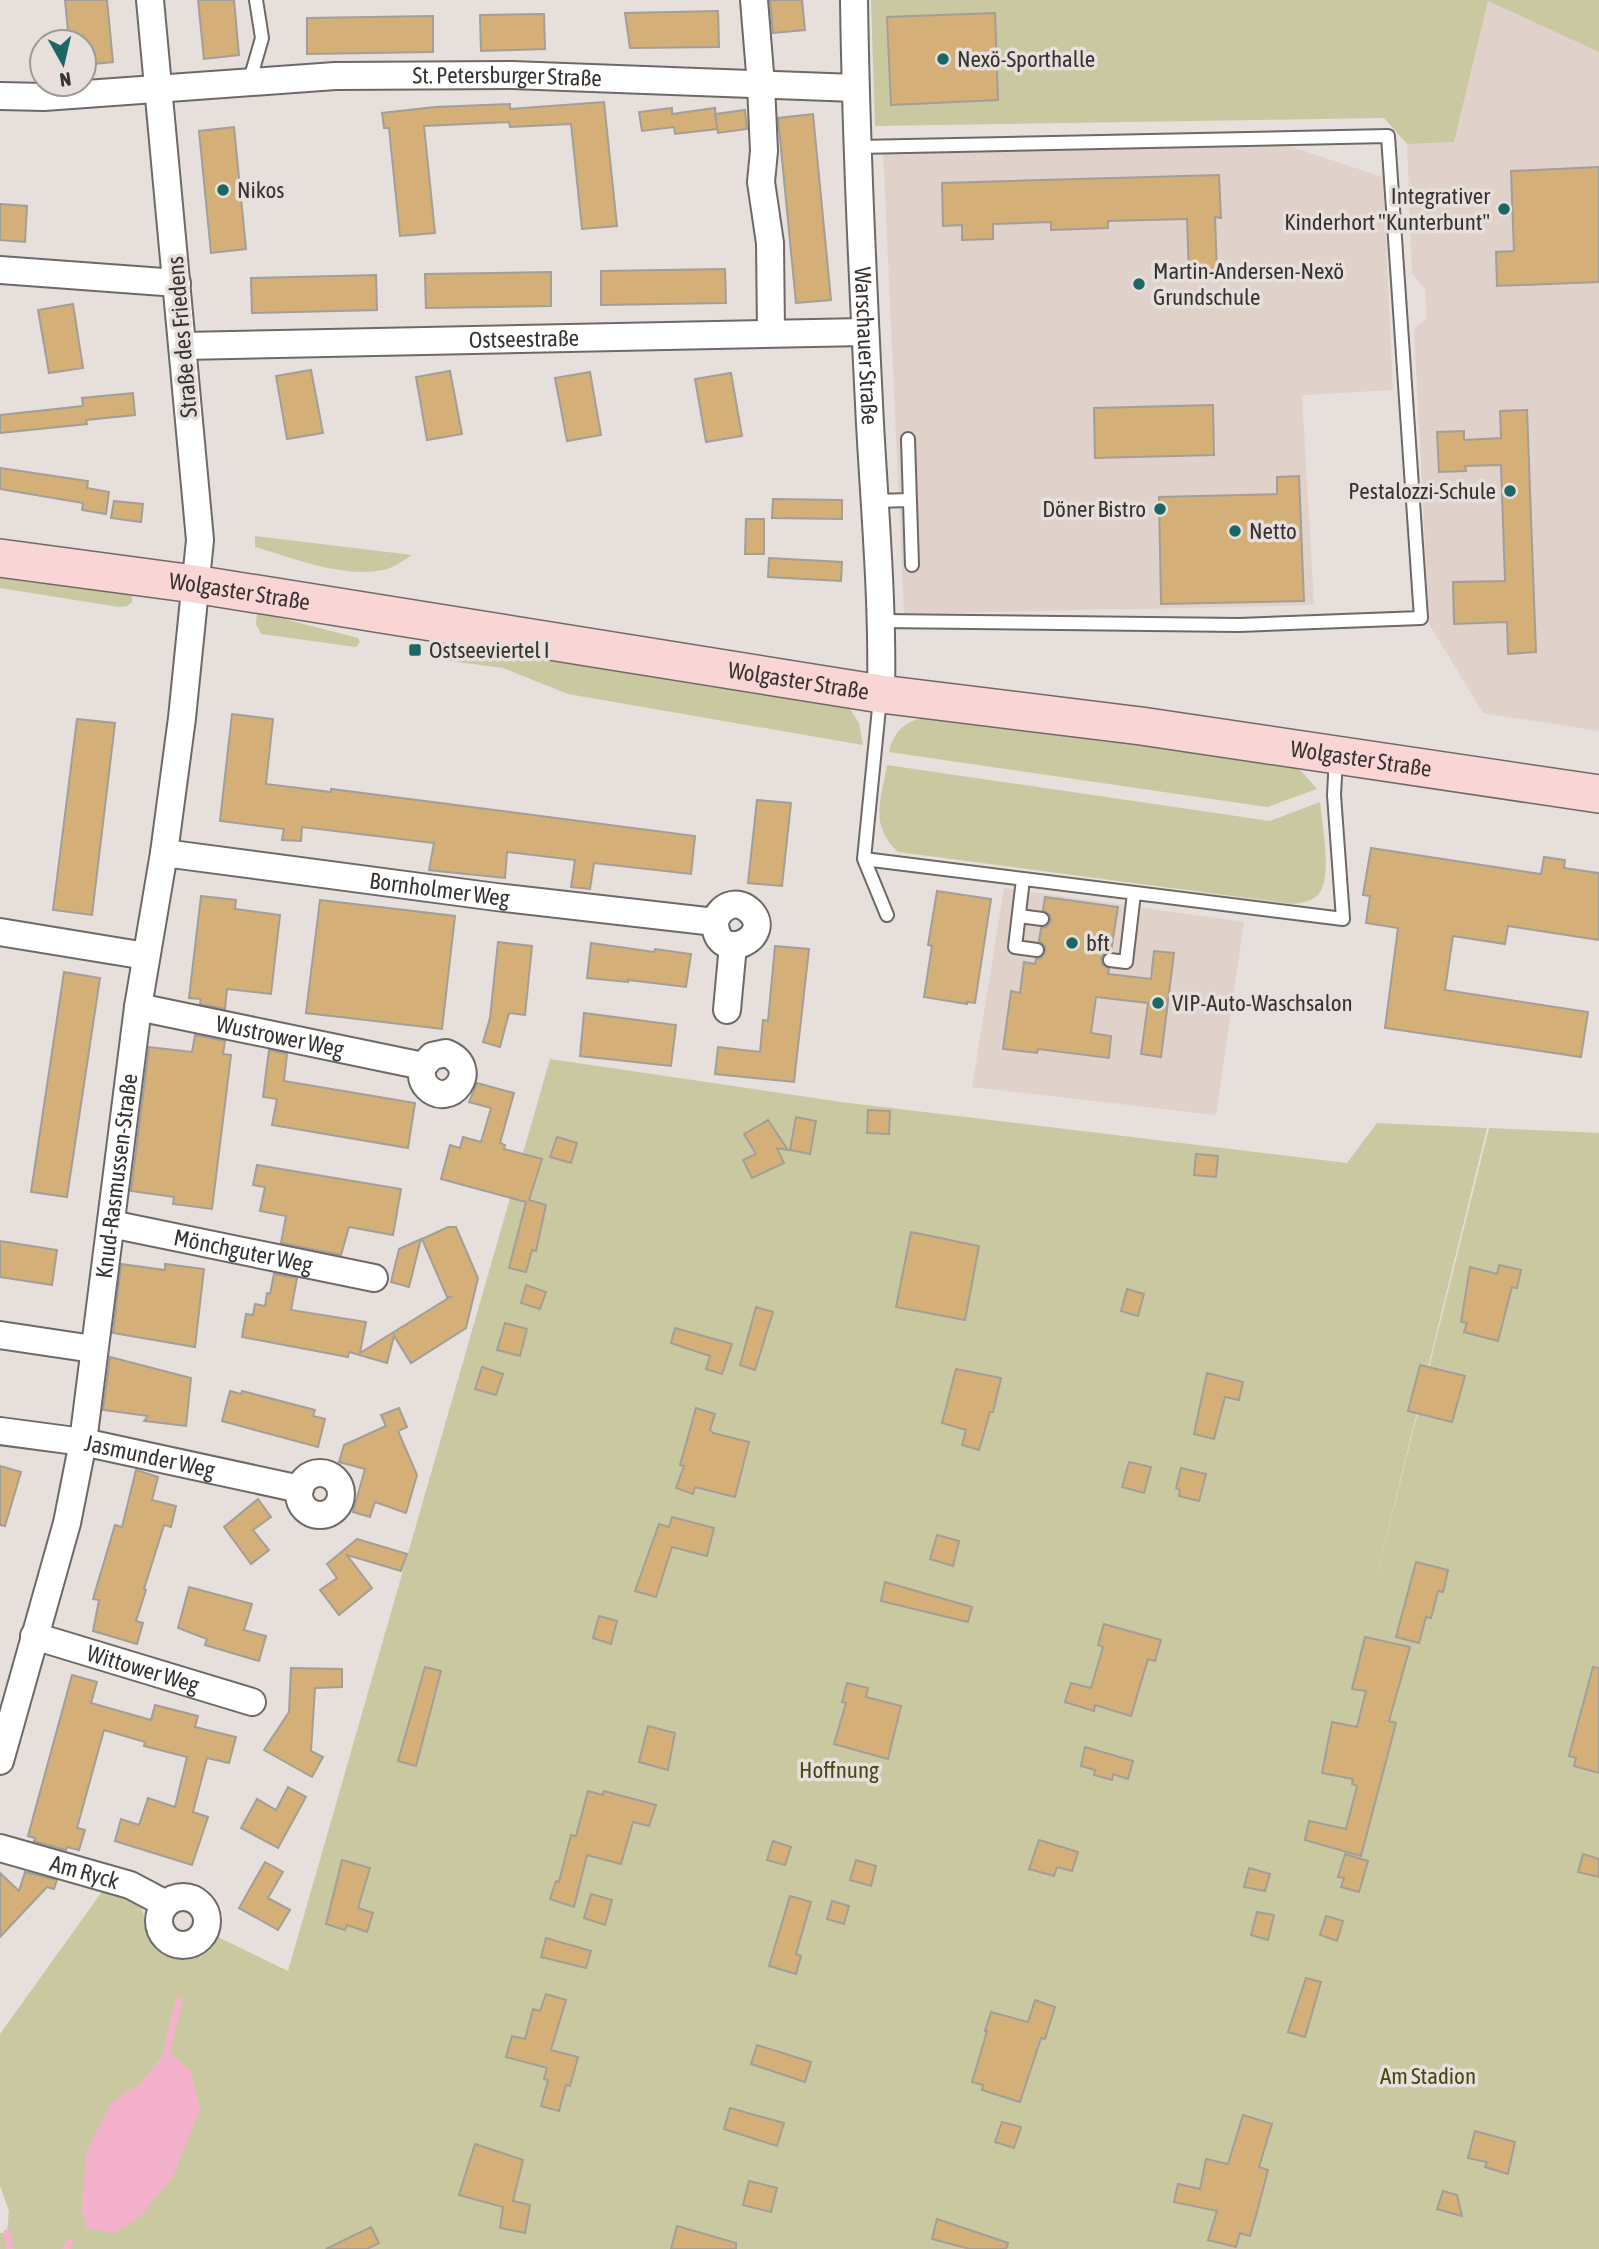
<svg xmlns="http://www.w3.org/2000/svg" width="1599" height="2249" viewBox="0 0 1599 2249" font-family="'Asap Condensed',sans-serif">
<rect width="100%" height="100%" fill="#e6dfdb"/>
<path fill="#e0d1ca" d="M 1488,1 L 1599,52 L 1599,731 L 1483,713 L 1429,624 L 1414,329 L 1427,318 L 1425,289 L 1412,274 L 1407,144 L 1454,142 Z
M 1280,143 L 1383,177 L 1393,390 L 1302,395 L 1314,605 L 904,614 L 883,149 Z
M 1004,888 L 1244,922 L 1216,1115 L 972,1087 Z"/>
<path fill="#c9c8a1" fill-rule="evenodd" d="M 871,0 L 1599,0 L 1599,52 L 1488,1 L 1454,142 L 1407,144 L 1384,118 L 875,126 Z
M 255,536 L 412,555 C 403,561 393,568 383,570 C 341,578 294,558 255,547 Z
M 0,573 L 127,593 L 132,595 L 132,602 L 127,606 L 119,607 L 0,588 Z
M 257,612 L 358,638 L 360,642 L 356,647 L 261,634 L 256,624 Z
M 512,647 L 848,706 L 859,723 L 863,745 L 568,694 L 503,668 L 443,660 L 446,650 Z
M 942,715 L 1291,764 L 1302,772 L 1317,789 L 1267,807 L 889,752 C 895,723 916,717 942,715 Z
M 887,765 L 1270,821 L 1320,802 C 1322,824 1333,879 1318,895 C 1312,901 1302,903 1293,904 L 898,852 C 869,825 881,800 887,765 Z
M 550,1059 L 841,1102 L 1347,1163 L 1377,1123 L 1487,1128 L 1367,1615 L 1489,1128 L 1599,1133 L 1599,2249 L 0,2249 L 0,2233 L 7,2233 L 9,2211 L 0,2186 L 0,2034 L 106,1886 L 139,1901 L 154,1946 L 182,1954 L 206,1949 L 214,1935 L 288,1971 ZM 167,2050 L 86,2228 L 86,2152 L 111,2104 L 142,2082 Z"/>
<path fill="#f4b1cb" d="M 167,2050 L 191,2071 L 200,2110 L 172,2178 L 139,2218 L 113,2233 L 86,2228 L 82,2210 L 86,2152 L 111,2103 L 142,2082 Z"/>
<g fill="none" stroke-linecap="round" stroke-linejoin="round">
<path stroke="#f4b1cb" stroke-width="7" d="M 167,2050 L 179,2001
M 7,2233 L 10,2249
M 65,2249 L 70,2243"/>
</g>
<path fill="#d4b078" stroke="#a29e98" stroke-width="2" d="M 65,0 L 107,0 L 113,62 L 84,65 L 84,42 L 69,42 Z
M 198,0 L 234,0 L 239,55 L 204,59 Z
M 770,0 L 802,0 L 805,30 L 773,33 Z
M 718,11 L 719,47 L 630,48 L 625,13 Z
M 995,13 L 998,100 L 891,105 L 887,17 Z
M 544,14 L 545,49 L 481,51 L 480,15 Z
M 433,16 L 433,52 L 307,54 L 307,18 Z
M 604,102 L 617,226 L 582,229 L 571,124 L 510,127 L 509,122 L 424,126 L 435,233 L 400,236 L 389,128 L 384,128 L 382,113 L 435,107 L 510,104 L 510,109 Z
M 672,108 L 672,114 L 715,108 L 717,129 L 675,134 L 674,127 L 642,131 L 639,112 Z
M 745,110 L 747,129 L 718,133 L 715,114 Z
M 813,114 L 831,300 L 796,303 L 778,118 Z
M 234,127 L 246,249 L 211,253 L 199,131 Z
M 1599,167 L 1599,282 L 1497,286 L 1496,252 L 1514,251 L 1511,171 Z
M 1219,175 L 1221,218 L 1215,217 L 1217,275 L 1189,275 L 1187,219 L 1108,221 L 1108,228 L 1051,230 L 1051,222 L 993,224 L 993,239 L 962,240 L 962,225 L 943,226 L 942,183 Z
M 0,204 L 27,206 L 25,242 L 0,240 Z
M 725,269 L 726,303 L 601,305 L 601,271 Z
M 551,272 L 551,306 L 426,308 L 425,274 Z
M 376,275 L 377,310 L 252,313 L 251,278 Z
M 73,304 L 83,368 L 49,373 L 38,310 Z
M 311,370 L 323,433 L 287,439 L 276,376 Z
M 450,371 L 462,434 L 427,440 L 416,377 Z
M 590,372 L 601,435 L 567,441 L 555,378 Z
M 731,373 L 742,436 L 706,442 L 695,379 Z
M 133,393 L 135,415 L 86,420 L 87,424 L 0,433 L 0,415 L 83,406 L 82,398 Z
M 1213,405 L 1214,455 L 1095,458 L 1094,408 Z
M 1527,410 L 1536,652 L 1508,654 L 1507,622 L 1454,624 L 1453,582 L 1505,581 L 1501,465 L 1465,466 L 1466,471 L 1439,472 L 1437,432 L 1464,431 L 1464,440 L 1501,438 L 1500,411 Z
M 0,468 L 88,481 L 87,488 L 109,492 L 106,514 L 82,510 L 83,503 L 0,489 Z
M 1299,476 L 1304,601 L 1161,604 L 1159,497 L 1277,494 L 1277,477 Z
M 773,499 L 842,500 L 842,519 L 772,518 Z
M 114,501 L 143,504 L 141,522 L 111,518 Z
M 746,519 L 764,519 L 764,554 L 745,554 Z
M 769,558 L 842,562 L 841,581 L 768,577 Z
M 232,714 L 273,719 L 266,784 L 331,792 L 331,789 L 695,836 L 691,874 L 594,863 L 590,889 L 571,887 L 575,860 L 507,852 L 505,878 L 429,870 L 434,843 L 302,827 L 301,841 L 282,840 L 284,829 L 220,821 Z
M 77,719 L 115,723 L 92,915 L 53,910 Z
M 757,800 L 791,803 L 782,886 L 748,883 Z
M 1371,848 L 1541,874 L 1544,857 L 1565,860 L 1564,868 L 1599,873 L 1599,940 L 1508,926 L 1505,944 L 1453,936 L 1445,990 L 1588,1012 L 1581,1057 L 1385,1028 L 1398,928 L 1366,923 L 1370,896 L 1363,895 Z
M 937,891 L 991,899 L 975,1003 L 967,1002 L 967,1004 L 924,997 L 932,946 L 928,945 Z
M 201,896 L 236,900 L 235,909 L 280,915 L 271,994 L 227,989 L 225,1009 L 200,1004 L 201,999 L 189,998 Z
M 1045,897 L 1118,907 L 1111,951 L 1106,952 L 1101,958 L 1102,964 L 1109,969 L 1108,974 L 1151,979 L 1154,951 L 1174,953 L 1161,1057 L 1141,1054 L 1148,1003 L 1096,997 L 1091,1033 L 1111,1036 L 1109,1058 L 1038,1049 L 1037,1053 L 1003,1049 L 1011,991 L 1020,993 L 1024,962 L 1035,964 L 1036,959 L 1041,958 L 1045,952 L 1045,946 L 1039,941 L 1041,928 L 1046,927 L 1051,921 L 1050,915 L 1043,910 Z
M 320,900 L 455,916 L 442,1029 L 306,1013 Z
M 498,942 L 532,946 L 525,1015 L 509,1013 L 500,1047 L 483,1042 L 490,1018 Z
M 591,943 L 654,952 L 655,949 L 691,954 L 686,987 L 628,980 L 628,982 L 587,978 Z
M 775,946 L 809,949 L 794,1082 L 715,1074 L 718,1047 L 760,1052 L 763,1020 L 768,1021 Z
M 64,972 L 100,978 L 67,1197 L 31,1192 Z
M 584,1013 L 676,1025 L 671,1066 L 580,1056 Z
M 195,1035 L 225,1041 L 223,1054 L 231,1055 L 212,1209 L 173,1204 L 174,1197 L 131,1191 L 149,1047 L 192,1052 Z
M 269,1050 L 287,1054 L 284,1081 L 415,1103 L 408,1148 L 272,1125 L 277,1099 L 263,1097 Z
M 477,1083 L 514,1093 L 500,1143 L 505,1145 L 504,1149 L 542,1159 L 529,1200 L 546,1205 L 536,1251 L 532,1250 L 526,1272 L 509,1268 L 526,1202 L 441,1179 L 450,1145 L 460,1148 L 463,1137 L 481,1142 L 491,1108 L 469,1102 Z
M 868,1110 L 890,1111 L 889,1134 L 867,1133 Z
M 796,1117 L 816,1121 L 810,1154 L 790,1150 Z
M 768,1120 L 788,1150 L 777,1148 L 784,1163 L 752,1178 L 743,1160 L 756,1154 L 744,1134 Z
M 557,1137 L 577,1143 L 571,1163 L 550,1157 Z
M 1196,1154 L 1218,1156 L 1216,1177 L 1194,1175 Z
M 257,1165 L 401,1189 L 393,1235 L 349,1227 L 341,1255 L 281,1243 L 286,1216 L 260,1211 L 265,1187 L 253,1185 Z
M 448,1227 L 456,1227 L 478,1278 L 466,1328 L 411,1363 L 394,1336 L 387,1363 L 349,1352 L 348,1357 L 242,1337 L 246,1314 L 253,1315 L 255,1304 L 265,1306 L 267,1293 L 270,1294 L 274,1274 L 297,1278 L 291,1310 L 366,1322 L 360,1353 L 450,1297 L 447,1297 L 422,1239 Z
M 911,1232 L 979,1246 L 965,1320 L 896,1307 Z
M 421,1239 L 409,1287 L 391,1282 L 399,1249 Z
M 0,1241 L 57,1250 L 52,1285 L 0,1277 Z
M 121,1264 L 165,1270 L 165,1264 L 204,1269 L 195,1347 L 113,1333 Z
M 1499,1265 L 1521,1270 L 1517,1288 L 1512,1287 L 1498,1341 L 1464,1332 L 1467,1323 L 1461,1322 L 1470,1267 L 1497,1274 Z
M 526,1285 L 546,1292 L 540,1309 L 521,1303 Z
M 1127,1289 L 1144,1294 L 1138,1316 L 1121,1311 Z
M 756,1307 L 773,1312 L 755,1370 L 740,1365 Z
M 505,1323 L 527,1329 L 520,1356 L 497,1350 Z
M 675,1328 L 732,1344 L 722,1374 L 706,1369 L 710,1356 L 671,1343 Z
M 110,1357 L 191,1378 L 186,1426 L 144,1421 L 148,1416 L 103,1410 Z
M 1420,1365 L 1465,1376 L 1452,1422 L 1408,1411 Z
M 482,1367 L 503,1374 L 496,1395 L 475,1389 Z
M 956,1369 L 1001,1378 L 993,1412 L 990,1412 L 979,1450 L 962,1445 L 966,1430 L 942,1423 Z
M 1207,1373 L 1243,1382 L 1239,1400 L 1225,1397 L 1214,1439 L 1194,1434 Z
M 230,1391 L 241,1394 L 242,1391 L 315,1410 L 313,1416 L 325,1419 L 318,1447 L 222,1421 Z
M 399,1408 L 407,1427 L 398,1431 L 417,1475 L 406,1513 L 375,1502 L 370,1517 L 353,1512 L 365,1469 L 339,1462 L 344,1445 L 386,1426 L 381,1415 Z
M 696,1408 L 715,1414 L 710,1430 L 713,1433 L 749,1442 L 735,1497 L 695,1487 L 693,1494 L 676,1488 L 684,1466 L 680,1465 Z
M 1129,1462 L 1151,1467 L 1144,1493 L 1122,1487 Z
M 0,1466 L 21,1472 L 5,1526 L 0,1525 Z
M 1181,1468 L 1206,1474 L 1199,1501 L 1179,1496 L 1180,1490 L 1176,1488 Z
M 136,1470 L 158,1477 L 152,1500 L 176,1506 L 171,1527 L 164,1525 L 144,1589 L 146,1590 L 136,1621 L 143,1623 L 137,1644 L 93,1631 L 99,1600 L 93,1599 L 115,1525 L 122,1527 Z
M 258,1499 L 271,1517 L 253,1530 L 269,1550 L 251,1564 L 224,1527 Z
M 672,1517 L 714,1528 L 707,1556 L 672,1547 L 656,1597 L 635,1591 L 659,1524 L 669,1527 Z
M 937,1535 L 959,1541 L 953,1566 L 930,1559 Z
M 357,1539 L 407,1554 L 401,1571 L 347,1555 L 372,1588 L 339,1615 L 320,1590 L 337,1578 L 327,1564 Z
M 1416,1562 L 1448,1570 L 1443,1592 L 1438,1591 L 1431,1618 L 1426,1617 L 1419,1643 L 1396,1637 Z
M 885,1582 L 972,1607 L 968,1622 L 881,1601 Z
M 189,1587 L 252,1604 L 244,1630 L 266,1636 L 259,1661 L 205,1645 L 207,1639 L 178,1628 Z
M 599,1616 L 617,1621 L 611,1644 L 593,1638 Z
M 1104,1624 L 1161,1640 L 1155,1661 L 1148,1659 L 1131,1716 L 1095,1705 L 1094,1711 L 1065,1702 L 1071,1683 L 1091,1688 L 1103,1647 L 1098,1645 Z
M 1365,1637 L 1410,1647 L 1389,1721 L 1396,1723 L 1361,1856 L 1305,1840 L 1309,1821 L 1346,1829 L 1357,1786 L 1352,1784 L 1353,1779 L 1322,1773 L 1332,1722 L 1357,1727 L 1366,1691 L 1352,1689 Z
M 425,1667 L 441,1671 L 416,1766 L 398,1761 Z
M 1593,1667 L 1599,1668 L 1599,1773 L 1574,1766 L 1576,1758 L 1569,1756 Z
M 291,1668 L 342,1669 L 342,1687 L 315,1688 L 311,1751 L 323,1757 L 312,1777 L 264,1750 L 289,1712 Z
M 72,1675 L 97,1682 L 91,1703 L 151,1720 L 155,1705 L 198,1716 L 195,1727 L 236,1737 L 229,1763 L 207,1758 L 193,1812 L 208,1817 L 192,1865 L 115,1841 L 121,1819 L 139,1825 L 148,1798 L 175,1807 L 187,1757 L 144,1746 L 145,1742 L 104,1730 L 77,1828 L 85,1830 L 79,1850 L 67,1847 L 66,1850 L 34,1841 L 35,1838 L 28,1836 Z
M 847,1683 L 868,1688 L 866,1697 L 901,1706 L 888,1759 L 834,1744 L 846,1703 L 842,1702 Z
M 648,1726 L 675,1733 L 668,1770 L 639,1762 Z
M 1085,1747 L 1133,1761 L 1128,1779 L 1113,1774 L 1112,1780 L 1094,1775 L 1095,1770 L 1081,1766 Z
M 288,1787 L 306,1797 L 278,1848 L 241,1828 L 257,1799 L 276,1810 Z
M 588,1791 L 603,1795 L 604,1791 L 656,1805 L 649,1826 L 633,1822 L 621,1864 L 587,1855 L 574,1907 L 550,1899 L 556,1881 L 559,1882 L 571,1835 L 576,1836 Z
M 1039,1840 L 1078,1852 L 1072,1871 L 1057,1867 L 1054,1876 L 1029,1869 Z
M 773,1841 L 791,1847 L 785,1865 L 767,1860 Z
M 1345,1854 L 1368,1861 L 1359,1892 L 1341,1887 L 1344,1878 L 1338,1877 Z
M 1583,1854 L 1599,1859 L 1599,1877 L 1578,1872 Z
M 342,1860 L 370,1868 L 358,1908 L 373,1913 L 367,1932 L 347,1925 L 345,1930 L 326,1924 Z
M 856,1860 L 876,1866 L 871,1886 L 850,1880 Z
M 265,1862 L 283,1872 L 268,1898 L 290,1910 L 278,1930 L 239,1908 Z
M 1249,1868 L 1270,1874 L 1265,1891 L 1244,1887 Z
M 25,1872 L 57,1880 L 54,1889 L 47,1887 L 0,1937 L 0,1873 L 19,1891 Z
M 591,1894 L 612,1900 L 605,1925 L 584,1918 Z
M 790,1896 L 811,1902 L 796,1954 L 801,1956 L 796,1974 L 769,1966 Z
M 832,1901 L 849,1906 L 844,1924 L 827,1919 Z
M 1257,1912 L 1274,1915 L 1268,1940 L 1251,1935 Z
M 1326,1916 L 1343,1921 L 1337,1941 L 1320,1935 Z
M 546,1938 L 591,1951 L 586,1968 L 541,1957 Z
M 1306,1978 L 1321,1982 L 1305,2037 L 1288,2032 Z
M 546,1994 L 566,2000 L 551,2050 L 578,2057 L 570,2086 L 566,2085 L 559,2111 L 541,2106 L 548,2080 L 544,2079 L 547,2068 L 506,2057 L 512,2036 L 525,2039 L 533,2009 L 540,2011 Z
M 1035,2000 L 1055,2007 L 1045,2039 L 1041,2038 L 1020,2102 L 982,2090 L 983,2085 L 972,2082 L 987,2031 L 985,2031 L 991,2012 L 1028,2022 Z
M 757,2045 L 811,2062 L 805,2082 L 751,2064 Z
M 730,2108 L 784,2123 L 777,2146 L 724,2129 Z
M 1243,2115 L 1272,2124 L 1259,2167 L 1268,2170 L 1257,2212 L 1250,2236 L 1240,2233 L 1236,2247 L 1208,2240 L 1217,2211 L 1174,2202 L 1178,2184 L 1200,2189 L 1206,2159 L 1228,2164 Z
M 1002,2122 L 1021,2127 L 1014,2148 L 995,2142 Z
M 1475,2131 L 1515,2142 L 1508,2174 L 1485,2167 L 1487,2162 L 1468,2158 Z
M 475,2144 L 523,2160 L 513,2201 L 530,2205 L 525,2233 L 500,2228 L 503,2207 L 459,2195 Z
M 749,2181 L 777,2188 L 771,2212 L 743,2205 Z
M 1443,2191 L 1457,2195 L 1462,2216 L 1437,2209 Z
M 937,2219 L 1008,2243 L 1006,2249 L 970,2249 L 932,2239 Z
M 677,2226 L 736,2243 L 736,2249 L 671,2249 Z
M 371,2227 L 379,2243 L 367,2249 L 326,2249 Z"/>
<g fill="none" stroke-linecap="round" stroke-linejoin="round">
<g stroke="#6f6966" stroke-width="16">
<path id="service" d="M 249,83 L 262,38 L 256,0
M 858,147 L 1388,136 L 1421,618 L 1239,625 L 881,621
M 908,439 L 912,565
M 875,501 L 910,500
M 880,698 L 864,859 L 1343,919 L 1334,795 L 1336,757
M 864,859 L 887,915
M 1023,879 L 1015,947 L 1037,950
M 1019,916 L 1042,919
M 1110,960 L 1126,962 L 1134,893"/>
</g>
<g stroke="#6f6966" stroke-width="30">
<g id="minor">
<path d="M 754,0 L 761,85 L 764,151 L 761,182 L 770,243 L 771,332"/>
<path id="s1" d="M 854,0 C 856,141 863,283 870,424 C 875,514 883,604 881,694"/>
<path id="s2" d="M 0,96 L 44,97 L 335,76 L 512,75 L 855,88"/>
<path d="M 0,270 L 177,283"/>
<path id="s3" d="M 183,346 L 865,332"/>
<path id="s4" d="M 164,853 L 496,897 L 715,922 C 716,968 778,936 749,910 C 736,898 719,907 715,922"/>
<path d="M 0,932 L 146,956"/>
<path id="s5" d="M 138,1007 L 423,1066 C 421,1074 421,1081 427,1087 C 450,1111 483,1068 446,1053 L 432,1056 L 423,1066"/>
<path d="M 727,1010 L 733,945"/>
<path id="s6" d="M 111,1224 L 374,1278"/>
<path d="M 0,1335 L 93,1349"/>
<path id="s7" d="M 0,1431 L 83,1442 L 300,1489"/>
<circle cx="320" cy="1494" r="21"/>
<path id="s8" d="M 34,1636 L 252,1702"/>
<path id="s9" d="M 0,1761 L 67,1523 L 83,1442 L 138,1007 L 164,853 L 182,718 L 200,540 L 150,0"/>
<path id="s10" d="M 0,1848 L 130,1885 L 166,1904"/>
<circle cx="183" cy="1921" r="24"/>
</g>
</g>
<g stroke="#6f6966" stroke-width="40">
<g id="secondary">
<path id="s11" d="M 0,558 L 194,584 L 881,694 L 1141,726 L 1599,794"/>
</g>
</g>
<use href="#service" stroke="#fff" stroke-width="12"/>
<use href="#minor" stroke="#fff" stroke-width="26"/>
<use href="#secondary" stroke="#f9d5d5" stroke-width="37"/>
</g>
<g fill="#1b6763" stroke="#e6dfdb" stroke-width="2.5">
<circle cx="943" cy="59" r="7"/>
<circle cx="223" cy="190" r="7"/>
<circle cx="1504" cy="209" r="7"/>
<circle cx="1139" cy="284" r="7"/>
<circle cx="1510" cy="491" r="7"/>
<circle cx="1160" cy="509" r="7"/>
<circle cx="1235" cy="531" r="7"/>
<rect x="408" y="643" width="14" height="14" rx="3.5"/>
<circle cx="1072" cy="943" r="7"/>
<circle cx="1158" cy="1003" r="7"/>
</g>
<g text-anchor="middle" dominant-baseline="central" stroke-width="7" stroke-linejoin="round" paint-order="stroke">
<g font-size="23" fill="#363331" stroke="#e6dfdb" text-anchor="start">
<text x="957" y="59">Nexö-Sporthalle</text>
<text x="237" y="190">Nikos</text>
<text x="1490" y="196" text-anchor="end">Integrativer<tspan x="1490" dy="26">Kinderhort "Kunterbunt"</tspan></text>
<text x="1153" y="271">Martin-Andersen-Nexö<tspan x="1153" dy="26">Grundschule</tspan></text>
<text x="1496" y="491" text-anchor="end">Pestalozzi-Schule</text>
<text x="1146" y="509" text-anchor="end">Döner Bistro</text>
<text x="1249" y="531">Netto</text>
<text x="429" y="650">Ostseeviertel I</text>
<text x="1086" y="943">bft</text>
<text x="1172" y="1003">VIP-Auto-Waschsalon</text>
</g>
<g font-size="23" fill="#363331" stroke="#e6dfdb">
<text stroke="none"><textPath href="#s2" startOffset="508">St. Petersburger Straße</textPath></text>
<text transform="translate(182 337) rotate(-95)">Straße des Friedens</text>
<text stroke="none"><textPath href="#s3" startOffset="341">Ostseestraße</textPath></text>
<text stroke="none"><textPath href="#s1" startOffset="346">Warschauer Straße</textPath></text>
<text stroke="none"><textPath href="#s11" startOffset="242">Wolgaster Straße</textPath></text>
<text stroke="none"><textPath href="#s11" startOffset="808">Wolgaster Straße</textPath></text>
<text stroke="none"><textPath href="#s11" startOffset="1376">Wolgaster Straße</textPath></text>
<text stroke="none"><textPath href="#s4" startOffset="278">Bornholmer Weg</textPath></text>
<text stroke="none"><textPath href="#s5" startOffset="145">Wustrower Weg</textPath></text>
<text stroke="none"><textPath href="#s9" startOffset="598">Knud-Rasmussen-Straße</textPath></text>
<text stroke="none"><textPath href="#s6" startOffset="135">Mönchguter Weg</textPath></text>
<text stroke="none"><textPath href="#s7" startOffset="152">Jasmunder Weg</textPath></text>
<text stroke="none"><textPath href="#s8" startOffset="114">Wittower Weg</textPath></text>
<text stroke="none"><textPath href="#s10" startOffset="88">Am Ryck</textPath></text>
</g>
<g font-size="23" fill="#4a4716" stroke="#e6dfdb">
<text x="839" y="1770">Hoffnung</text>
<text x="1428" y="2076">Am Stadion</text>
</g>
</g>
<g transform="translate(63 63) rotate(172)"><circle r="33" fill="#e6dfdb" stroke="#a09a97" stroke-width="2"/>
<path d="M0-5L12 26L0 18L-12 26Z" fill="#1b6763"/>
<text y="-10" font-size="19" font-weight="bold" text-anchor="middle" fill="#363331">N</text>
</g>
</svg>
